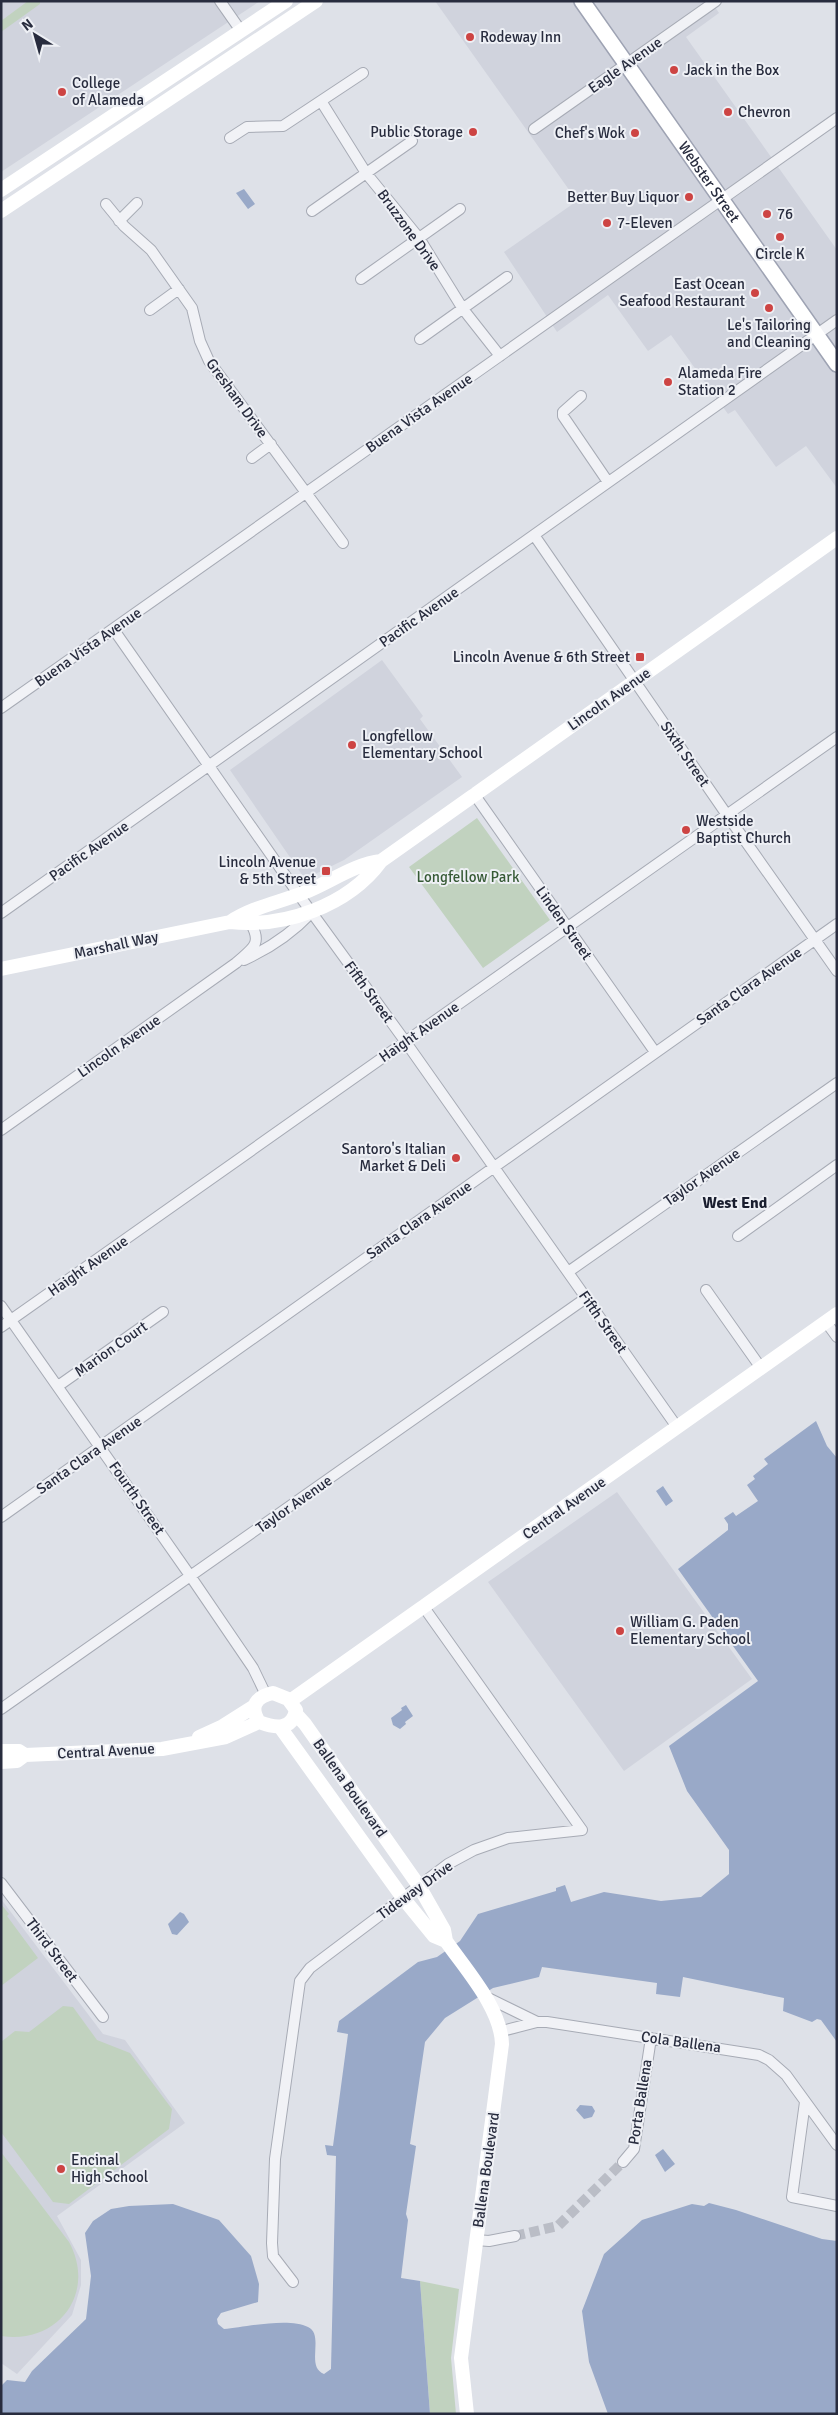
<svg xmlns="http://www.w3.org/2000/svg" width="838" height="2415" viewBox="0 0 838 2415" font-family="Signika,sans-serif">
<rect width="100%" height="100%" fill="#dee1e8"/>
<path fill="#d0d3dd" d="M 1,1 L 260,1 L 1,172 Z
M 435,1 L 711,1 L 719,13 L 686,37 L 837,250 L 837,488 L 806,446 L 776,467 L 735,410 L 728,414 L 671,335 L 648,351 L 608,295 L 557,332 L 504,252 L 577,201 Z
M 382,660 L 423,716 L 420,719 L 462,777 L 344,860 L 305,879 L 230,770 Z
M 617,1492 L 752,1679 L 624,1771 L 488,1582 Z
M 1,1899 L 103,2034 L 125,2040 L 185,2123 L 57,2216 L 81,2260 L 81,2285 L 72,2315 L 17,2374 L 1,2363 Z"/>
<path fill="#c1d2bf" d="M 28,1 L 40,1 L 40,4 L 1,32 L 1,21 Z
M 477,818 L 550,920 L 483,968 L 409,867 Z
M 1,1904 L 9,1914 L 7,1916 L 38,1958 L 1,1986 Z
M 63,2006 L 73,2007 L 97,2040 L 130,2053 L 172,2109 L 169,2129 L 69,2204 L 53,2202 L 1,2132 L 1,2042 L 15,2031 L 29,2032 Z
M 1,2152 L 69,2242 C 97,2293 58,2345 1,2336 Z
M 420,2281 L 459,2289 L 451,2358 L 456,2414 L 430,2414 Z"/>
<path fill="#99a9c8" d="M 244,189 L 255,204 L 248,209 L 236,193 Z
M 816,1421 L 827,1446 L 837,1458 L 837,2042 L 821,2020 L 817,2019 L 812,2022 L 783,2011 L 784,1998 L 683,1977 L 680,1997 L 656,1994 L 657,1983 L 542,1967 L 539,1977 L 493,1988 L 445,2018 L 425,2042 L 410,2144 L 416,2146 L 406,2214 L 408,2220 L 401,2278 L 420,2281 L 430,2414 L 1,2414 L 1,2386 L 7,2380 L 25,2382 L 32,2371 L 86,2319 L 91,2276 L 85,2233 L 93,2221 L 111,2209 L 129,2206 L 173,2204 L 219,2220 L 251,2256 L 259,2284 L 258,2302 L 221,2313 L 217,2319 L 218,2324 L 224,2329 C 245,2327 289,2317 308,2327 C 325,2335 305,2367 324,2374 L 331,2369 L 336,2156 L 327,2155 L 325,2145 L 333,2146 L 348,2034 L 337,2032 L 339,2021 L 418,1962 L 437,1957 L 460,1941 L 478,1914 L 556,1891 L 556,1888 L 565,1885 L 571,1902 L 604,1892 L 661,1901 L 701,1897 L 729,1874 L 729,1850 L 687,1791 L 669,1746 L 758,1681 L 678,1569 L 728,1530 L 728,1524 L 724,1518 L 733,1512 L 736,1516 L 758,1501 L 747,1485 L 755,1479 L 753,1476 L 768,1464 L 764,1459 Z
M 663,1486 L 673,1501 L 666,1506 L 656,1491 Z
M 406,1705 L 413,1716 L 405,1722 L 406,1724 L 400,1729 L 393,1725 L 391,1718 L 402,1710 L 401,1708 Z
M 180,1912 L 184,1914 L 189,1922 L 177,1935 L 172,1934 L 168,1924 Z
M 580,2105 L 592,2106 L 595,2111 L 592,2117 L 584,2119 L 576,2110 Z
M 663,2149 L 675,2164 L 665,2172 L 655,2155 Z
M 709,2203 L 736,2210 L 822,2239 L 837,2241 L 837,2414 L 608,2414 L 589,2362 L 582,2311 L 604,2254 L 642,2220 L 692,2204 L 704,2206 Z"/>
<g fill="none" stroke-linecap="round" stroke-linejoin="round">
<path stroke="#babdc6" stroke-width="10" stroke-dasharray="10 5" stroke-linecap="butt" d="M 515,2236 L 558,2226 L 623,2162"/>
<g stroke="#a7abb5" stroke-width="12">
<path id="street" d="M 220,1 L 241,31
M 321,101 L 366,173 L 419,238 L 463,309 L 500,356
M 534,129 L 716,1
M 230,138 L 247,127 L 283,126 L 363,73
M 106,204 L 124,226 L 151,250 L 192,308 L 200,341 L 209,361 L 343,543
M 312,211 L 412,141
M 119,221 L 137,203
M 361,279 L 460,209
M 150,310 L 179,289
M 420,339 L 507,277
M 581,396 L 563,412 L 563,416 L 608,482
M 252,458 L 271,444
M 534,535 L 727,815 L 837,971
M 114,630 L 299,895 L 405,1041 L 677,1427
M 1,708 L 837,118
M 474,794 L 655,1052
M 1,913 L 837,320
M 244,960 C 268,949 293,932 311,913
M 1,1130 L 236,963 C 251,949 263,945 251,924
M 738,1236 L 837,1165
M 568,1272 L 837,1083
M 706,1290 L 761,1368
M 1,1306 L 191,1577 L 253,1668 L 266,1695
M 826,1322 L 837,1337
M 1,1327 L 837,737
M 58,1386 L 163,1312
M 1,1517 L 837,924
M 1,1709 L 586,1298
M 1,1883 L 103,2017
M 486,1997 L 537,2022
M 502,2031 L 537,2022 L 547,2022 L 759,2055 L 769,2060 L 786,2075 L 837,2145
M 805,2102 L 792,2197 L 837,2206
M 623,2162 L 634,2149 L 651,2038
M 476,2240 L 489,2241 L 515,2236
M 293,2282 L 273,2256 L 272,2243 L 275,2159 L 300,1981 L 310,1968 L 448,1864 L 474,1850 L 508,1838 L 582,1830 L 423,1606"/>
</g>
<g stroke="#9ea3b3" stroke-width="18">
<g id="primary">
<path id="s1" d="M 582,1 L 837,364"/>
</g>
</g>
<use href="#street" stroke="#f1f2f6" stroke-width="10"/>
<path stroke="#fff" stroke-width="14" d="M 1,190 L 286,1
M 1,211 L 316,1
M 230,922 C 253,907 277,903 303,893 C 329,883 354,864 381,861
M 1,969 L 230,922 C 284,928 348,906 381,861 L 837,538
M 273,1693 L 288,1699 L 296,1710 C 292,1731 275,1728 259,1722 C 249,1706 256,1697 273,1693 Z
M 290,1701 L 837,1314
M 295,1713 L 305,1724 L 419,1886 L 444,1930 L 446,1941 C 466,1970 501,2008 502,2044 L 461,2358 L 467,2414
M 280,1727 L 403,1898 L 434,1936 L 446,1941
M 199,1737 L 223,1726 L 253,1707
M 1,1751 L 19,1751 L 25,1755
M 1,1762 L 17,1761 L 25,1755 L 162,1749 L 226,1737 L 259,1722"/>
<use href="#primary" stroke="#fff" stroke-width="15"/>
</g>
<g fill="#cd4443" stroke="#eef0f5" stroke-width="2">
<circle cx="470" cy="37" r="5"/>
<circle cx="674" cy="70" r="5"/>
<circle cx="62" cy="92" r="5"/>
<circle cx="728" cy="112" r="5"/>
<circle cx="473" cy="132" r="5"/>
<circle cx="635" cy="133" r="5"/>
<circle cx="689" cy="197" r="5"/>
<circle cx="767" cy="214" r="5"/>
<circle cx="607" cy="223" r="5"/>
<circle cx="780" cy="237" r="5"/>
<circle cx="755" cy="293" r="5"/>
<circle cx="769" cy="308" r="5"/>
<circle cx="668" cy="382" r="5"/>
<rect x="635" y="652" width="10" height="10" rx="2.5"/>
<circle cx="352" cy="745" r="5"/>
<circle cx="686" cy="830" r="5"/>
<rect x="321" y="866" width="10" height="10" rx="2.5"/>
<circle cx="456" cy="1158" r="5"/>
<circle cx="620" cy="1631" r="5"/>
<circle cx="61" cy="2169" r="5"/>
</g>
<g text-anchor="middle" dominant-baseline="central" stroke-width="4" stroke-linejoin="round" paint-order="stroke">
<g font-size="15" fill="#282c3e" stroke="#eef0f5" text-anchor="start">
<text x="480" y="37">Rodeway Inn</text>
<text x="684" y="70">Jack in the Box</text>
<text x="72" y="83">College<tspan x="72" dy="17">of Alameda</tspan></text>
<text x="738" y="112">Chevron</text>
<text x="463" y="132" text-anchor="end">Public Storage</text>
<text x="625" y="133" text-anchor="end">Chef's Wok</text>
<text x="679" y="197" text-anchor="end">Better Buy Liquor</text>
<text x="777" y="214">76</text>
<text x="617" y="223">7-Eleven</text>
<text x="780" y="254" text-anchor="middle">Circle K</text>
<text x="745" y="284" text-anchor="end">East Ocean<tspan x="745" dy="17">Seafood Restaurant</tspan></text>
<text x="769" y="325" text-anchor="middle">Le's Tailoring<tspan x="769" dy="17">and Cleaning</tspan></text>
<text x="678" y="373">Alameda Fire<tspan x="678" dy="17">Station 2</tspan></text>
<text x="630" y="657" text-anchor="end">Lincoln Avenue &amp; 6th Street</text>
<text x="362" y="736">Longfellow<tspan x="362" dy="17">Elementary School</tspan></text>
<text x="696" y="821">Westside<tspan x="696" dy="17">Baptist Church</tspan></text>
<text x="316" y="862" text-anchor="end">Lincoln Avenue<tspan x="316" dy="17">&amp; 5th Street</tspan></text>
<text x="446" y="1149" text-anchor="end">Santoro's Italian<tspan x="446" dy="17">Market &amp; Deli</tspan></text>
<text x="630" y="1622">William G. Paden<tspan x="630" dy="17">Elementary School</tspan></text>
<text x="71" y="2160">Encinal<tspan x="71" dy="17">High School</tspan></text>
</g>
<g font-size="15" fill="#282c3e" stroke="#eef0f5">
<text transform="translate(625 65) rotate(-35)">Eagle Avenue</text>
<text stroke="none"><textPath href="#s1" startOffset="221">Webster Street</textPath></text>
<text transform="translate(409 230) rotate(54)">Bruzzone Drive</text>
<text transform="translate(237 398) rotate(54)">Gresham Drive</text>
<text transform="translate(419 413) rotate(-35)">Buena Vista Avenue</text>
<text transform="translate(419 617) rotate(-35)">Pacific Avenue</text>
<text transform="translate(88 647) rotate(-35)">Buena Vista Avenue</text>
<text transform="translate(609 699) rotate(-35)">Lincoln Avenue</text>
<text transform="translate(685 754) rotate(56)">Sixth Street</text>
<text transform="translate(89 851) rotate(-35)">Pacific Avenue</text>
<text transform="translate(564 923) rotate(55)">Linden Street</text>
<text transform="translate(116 945) rotate(-12)">Marshall Way</text>
<text transform="translate(749 986) rotate(-35)">Santa Clara Avenue</text>
<text transform="translate(369 992) rotate(54)">Fifth Street</text>
<text transform="translate(419 1032) rotate(-35)">Haight Avenue</text>
<text transform="translate(119 1046) rotate(-35)">Lincoln Avenue</text>
<text transform="translate(702 1177) rotate(-35)">Taylor Avenue</text>
<text transform="translate(419 1220) rotate(-35)">Santa Clara Avenue</text>
<text transform="translate(88 1266) rotate(-35)">Haight Avenue</text>
<text transform="translate(603 1322) rotate(55)">Fifth Street</text>
<text transform="translate(111 1349) rotate(-35)">Marion Court</text>
<text transform="translate(89 1455) rotate(-35)">Santa Clara Avenue</text>
<text transform="translate(137 1498) rotate(55)">Fourth Street</text>
<text transform="translate(294 1504) rotate(-35)">Taylor Avenue</text>
<text transform="translate(564 1508) rotate(-35)">Central Avenue</text>
<text transform="translate(106 1751) rotate(-3)">Central Avenue</text>
<text transform="translate(350 1788) rotate(55)">Ballena Boulevard</text>
<text transform="translate(415 1890) rotate(-36)">Tideway Drive</text>
<text transform="translate(52 1950) rotate(53)">Third Street</text>
<text transform="translate(681 2042) rotate(8)">Cola Ballena</text>
<text transform="translate(640 2102) rotate(-81)">Porta Ballena</text>
<text transform="translate(486 2170) rotate(-82)">Ballena Boulevard</text>
</g>
<g font-size="15" fill="#365a35" stroke="#eef0f5">
<text x="468" y="877">Longfellow Park</text>
</g>
<g font-size="16" font-weight="bold" fill="#1a1e2f" stroke="#eef0f5">
<text x="735" y="1203">West End</text>
</g>
</g>
<rect width="838" height="2415" fill="none" stroke="#282c3e" stroke-width="5"/>
<g transform="translate(35 35) rotate(323)" stroke="#eef0f5" stroke-width="4" paint-order="stroke">
<path d="M0-4L9 19L0 12L-9 19Z" fill="#282c3e"/>
<text y="-8" font-size="14" font-weight="bold" text-anchor="middle" fill="#282c3e">N</text>
</g>
</svg>
